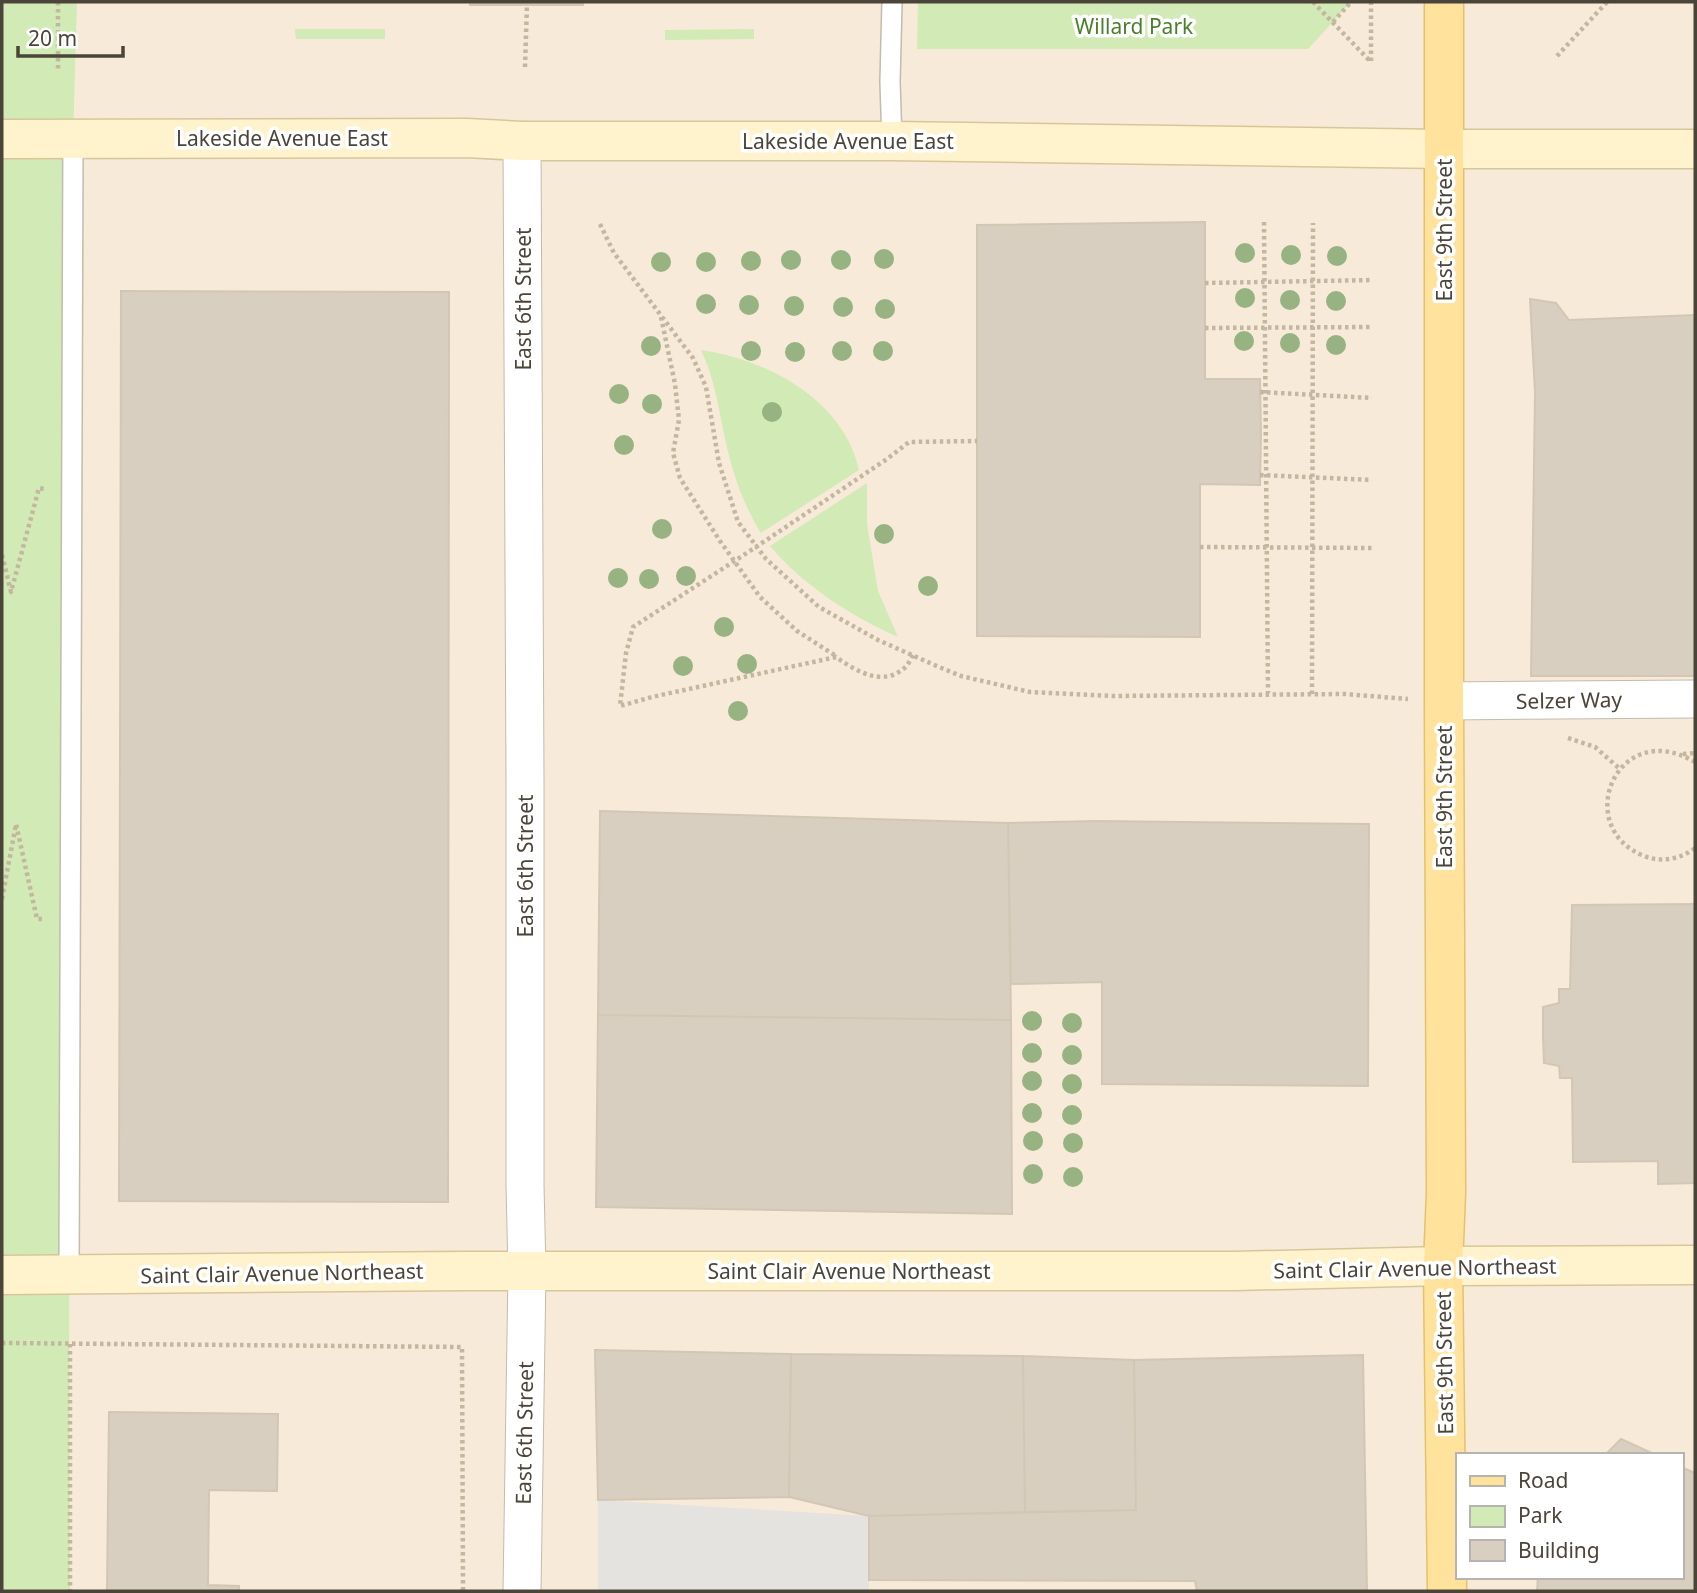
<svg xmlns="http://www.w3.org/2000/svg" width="1697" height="1593" viewBox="0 0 1697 1593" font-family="'Noto Sans',sans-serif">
<rect width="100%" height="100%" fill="#f6f3ec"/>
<path fill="#f7ead8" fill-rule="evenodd" d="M 2,2 L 1695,2 L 1695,1591 L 2,1591 ZM 1457,1455 L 1681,1455 L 1681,1577 L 1457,1577 Z"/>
<path fill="#d2eab5" d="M 2,2 L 77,2 L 73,138 L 69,1275 L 70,1591 L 2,1591 Z
M 918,2 L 1351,2 L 1308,49 L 917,49 Z
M 295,29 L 385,29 L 385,39 L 296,39 Z
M 754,29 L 754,39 L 665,40 L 665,30 Z
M 701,350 C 766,359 844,400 859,470 L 761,533 C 743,504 732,472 725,438 C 718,407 715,379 701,350 Z
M 867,483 L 867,524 L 878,591 L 898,637 C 851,616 804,586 770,546 Z"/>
<path fill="#e5e3e0" d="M 598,1500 L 869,1516 L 869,1591 L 598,1591 Z"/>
<path fill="#d8cfc1" stroke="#d3c7b4" stroke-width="2" d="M 470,2 L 583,2 L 583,5 L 470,5 Z
M 1205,222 L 1205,379 L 1260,379 L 1261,434 L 1260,485 L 1200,484 L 1200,637 L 977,636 L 977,225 Z
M 121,291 L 449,292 L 448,1202 L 119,1201 Z
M 1530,299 L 1556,303 L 1569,320 L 1695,315 L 1695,676 L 1531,676 L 1535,393 Z
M 600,811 L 1008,823 L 1011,1020 L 598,1015 Z
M 1096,821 L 1369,824 L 1368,1086 L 1102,1084 L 1102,982 L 1011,984 L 1008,823 Z
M 1695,904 L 1695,1183 L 1658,1184 L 1658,1161 L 1573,1162 L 1572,1078 L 1560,1078 L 1559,1066 L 1544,1063 L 1543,1037 L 1543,1007 L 1559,1003 L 1559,989 L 1570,989 L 1572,905 Z
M 598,1015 L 1011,1020 L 1012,1214 L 596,1207 Z
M 595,1350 L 791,1354 L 789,1497 L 598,1500 Z
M 791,1354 L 1023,1356 L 1025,1512 L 869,1516 L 789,1497 Z
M 1363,1355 L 1367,1591 L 1197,1591 L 1195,1581 L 869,1580 L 869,1516 L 1136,1510 L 1134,1360 Z
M 1023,1356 L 1134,1360 L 1136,1510 L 1025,1512 Z
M 109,1412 L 278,1414 L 277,1491 L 209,1490 L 208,1585 L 239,1586 L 239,1591 L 107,1591 Z
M 1621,1439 L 1656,1455 L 1605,1455 Z
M 1681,1467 L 1695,1473 L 1695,1591 L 1537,1591 L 1538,1577 L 1681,1577 Z"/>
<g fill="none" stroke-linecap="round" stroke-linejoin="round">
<g stroke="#c2bbae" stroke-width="22">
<path id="lane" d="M 892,2 L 890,82 L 892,141
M 69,1275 L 73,138"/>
</g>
<g stroke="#c2bbae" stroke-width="39">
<path id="street" d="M 1444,701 L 1695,699
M 522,1591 L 527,1272 L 525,1185 L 525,780 L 522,141"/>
</g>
<g stroke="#d6c79b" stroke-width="41">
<path id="secondary" d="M 2,139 L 467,138 L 522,141 L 892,141 L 1444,149 L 1695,149
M 2,1275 L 464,1271 L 1235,1271 L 1443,1266 L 1695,1265"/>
</g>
<g stroke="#e6c16a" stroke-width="41">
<path id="primary" d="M 1444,2 L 1444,701 L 1446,1193 L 1443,1266 L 1447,1591"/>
</g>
<path stroke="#c4b79f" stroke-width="4.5" stroke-dasharray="3.5 3.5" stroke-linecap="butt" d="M 58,2 L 58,70
M 1313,2 L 1371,62
M 1333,22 L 1351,2
M 1557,56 L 1607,2
M 1371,61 L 1371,2
M 525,67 L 527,4
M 1264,222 L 1268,693
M 600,224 L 614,253 L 693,358 L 706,387 L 719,463 L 738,522 L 766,559 L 819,607 L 878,640 L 939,667 L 961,676 L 1030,692 L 1113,696 L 1345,694 L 1408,699
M 1205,283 L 1373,280
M 661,317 L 675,384 L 679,420 L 673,453 L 680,478 L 720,541 L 760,597 L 797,631 L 836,656
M 1205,328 L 1372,327
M 1260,392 L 1372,398
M 1260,475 L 1372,480
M 1200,547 L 1372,548
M 2,555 L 11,592 L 39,488 L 46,489
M 913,655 C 910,660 908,666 903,669 C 882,687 854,670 836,657 L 652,697 L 620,706 L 626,653 L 633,627 L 756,547 L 887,459 L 909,442 L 977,441
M 1312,694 L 1313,223
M 1568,738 L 1595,747 L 1620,769
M 1683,754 L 1695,753
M 1695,762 C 1617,716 1571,827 1644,856 C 1661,863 1681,859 1695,848
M 2,899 L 16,824 L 37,919 L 44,919
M 2,1343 L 462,1347 L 463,1591
M 70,1344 L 70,1591"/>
<use href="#lane" stroke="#fff" stroke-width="19"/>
<use href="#street" stroke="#fff" stroke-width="37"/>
<use href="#secondary" stroke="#fff3cd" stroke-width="38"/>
<use href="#primary" stroke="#ffe39c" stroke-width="38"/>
</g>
<g fill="#97b381">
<circle cx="1245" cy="253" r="10"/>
<circle cx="1291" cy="255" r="10"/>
<circle cx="1337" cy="256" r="10"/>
<circle cx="884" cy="259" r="10"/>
<circle cx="791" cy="260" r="10"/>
<circle cx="841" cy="260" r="10"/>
<circle cx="751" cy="261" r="10"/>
<circle cx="661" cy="262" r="10"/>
<circle cx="706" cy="262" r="10"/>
<circle cx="1245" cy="298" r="10"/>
<circle cx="1290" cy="300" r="10"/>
<circle cx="1336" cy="301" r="10"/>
<circle cx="706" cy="304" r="10"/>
<circle cx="749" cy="305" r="10"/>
<circle cx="794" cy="306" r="10"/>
<circle cx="843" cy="307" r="10"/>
<circle cx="885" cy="309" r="10"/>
<circle cx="1244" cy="341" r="10"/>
<circle cx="1290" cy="343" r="10"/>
<circle cx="1336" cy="345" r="10"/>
<circle cx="651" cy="346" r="10"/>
<circle cx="751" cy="351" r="10"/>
<circle cx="842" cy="351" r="10"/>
<circle cx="883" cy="351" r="10"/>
<circle cx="795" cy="352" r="10"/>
<circle cx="619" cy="394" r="10"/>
<circle cx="652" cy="404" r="10"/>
<circle cx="772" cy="412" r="10"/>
<circle cx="624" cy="445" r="10"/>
<circle cx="662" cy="529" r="10"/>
<circle cx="884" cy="534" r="10"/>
<circle cx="686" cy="576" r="10"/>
<circle cx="618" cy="578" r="10"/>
<circle cx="649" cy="579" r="10"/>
<circle cx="928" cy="586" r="10"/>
<circle cx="724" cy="627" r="10"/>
<circle cx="747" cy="664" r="10"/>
<circle cx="683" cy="666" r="10"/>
<circle cx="738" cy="711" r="10"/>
<circle cx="1032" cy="1021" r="10"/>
<circle cx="1072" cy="1023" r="10"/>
<circle cx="1032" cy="1053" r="10"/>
<circle cx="1072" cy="1055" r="10"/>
<circle cx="1032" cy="1081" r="10"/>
<circle cx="1072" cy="1084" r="10"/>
<circle cx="1032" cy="1113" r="10"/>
<circle cx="1072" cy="1115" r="10"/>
<circle cx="1033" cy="1141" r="10"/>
<circle cx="1073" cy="1143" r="10"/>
<circle cx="1033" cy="1174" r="10"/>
<circle cx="1073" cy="1177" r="10"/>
</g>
<g text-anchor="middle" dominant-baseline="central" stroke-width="7" stroke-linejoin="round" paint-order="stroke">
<g font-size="21" fill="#4a7f2a" stroke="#fff">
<text x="1134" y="26">Willard Park</text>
</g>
<g font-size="21" fill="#4b4439" stroke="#fff">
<text x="282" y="138">Lakeside Avenue East</text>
<text x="848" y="141">Lakeside Avenue East</text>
<text transform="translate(1444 230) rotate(-90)">East 9th Street</text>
<text transform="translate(523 299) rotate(-90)">East 6th Street</text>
<text transform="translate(1569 700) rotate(-1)">Selzer Way</text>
<text transform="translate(1444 797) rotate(-90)">East 9th Street</text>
<text transform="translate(525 866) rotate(-90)">East 6th Street</text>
<text transform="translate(1415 1268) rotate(-1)">Saint Clair Avenue Northeast</text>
<text x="849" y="1271">Saint Clair Avenue Northeast</text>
<text transform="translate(282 1273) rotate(-1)">Saint Clair Avenue Northeast</text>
<text transform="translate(1444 1363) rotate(-91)">East 9th Street</text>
<text transform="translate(524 1433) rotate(-89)">East 6th Street</text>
</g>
</g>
<rect width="1697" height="1593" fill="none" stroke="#4b4439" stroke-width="7"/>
<rect x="1456" y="1453" width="228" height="126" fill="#ffffff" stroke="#b7b4b0" stroke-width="2"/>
<rect x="1470" y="1476" width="35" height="10" fill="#ffe39c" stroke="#b7b4b0" stroke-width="2"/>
<text x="1518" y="1488" font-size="21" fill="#4b4439">Road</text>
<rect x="1470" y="1506" width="35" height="21" fill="#d2eab5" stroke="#b7b4b0" stroke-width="2"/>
<text x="1518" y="1523" font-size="21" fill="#4b4439">Park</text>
<rect x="1470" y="1540" width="35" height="21" fill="#d8cfc1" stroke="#b7b4b0" stroke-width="2"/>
<text x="1518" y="1558" font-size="21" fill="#4b4439">Building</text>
<path d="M18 46v10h105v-10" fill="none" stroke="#4b4439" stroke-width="3.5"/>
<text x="28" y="46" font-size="21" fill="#4b4439" stroke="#ffffff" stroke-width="5" paint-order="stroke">20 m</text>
</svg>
